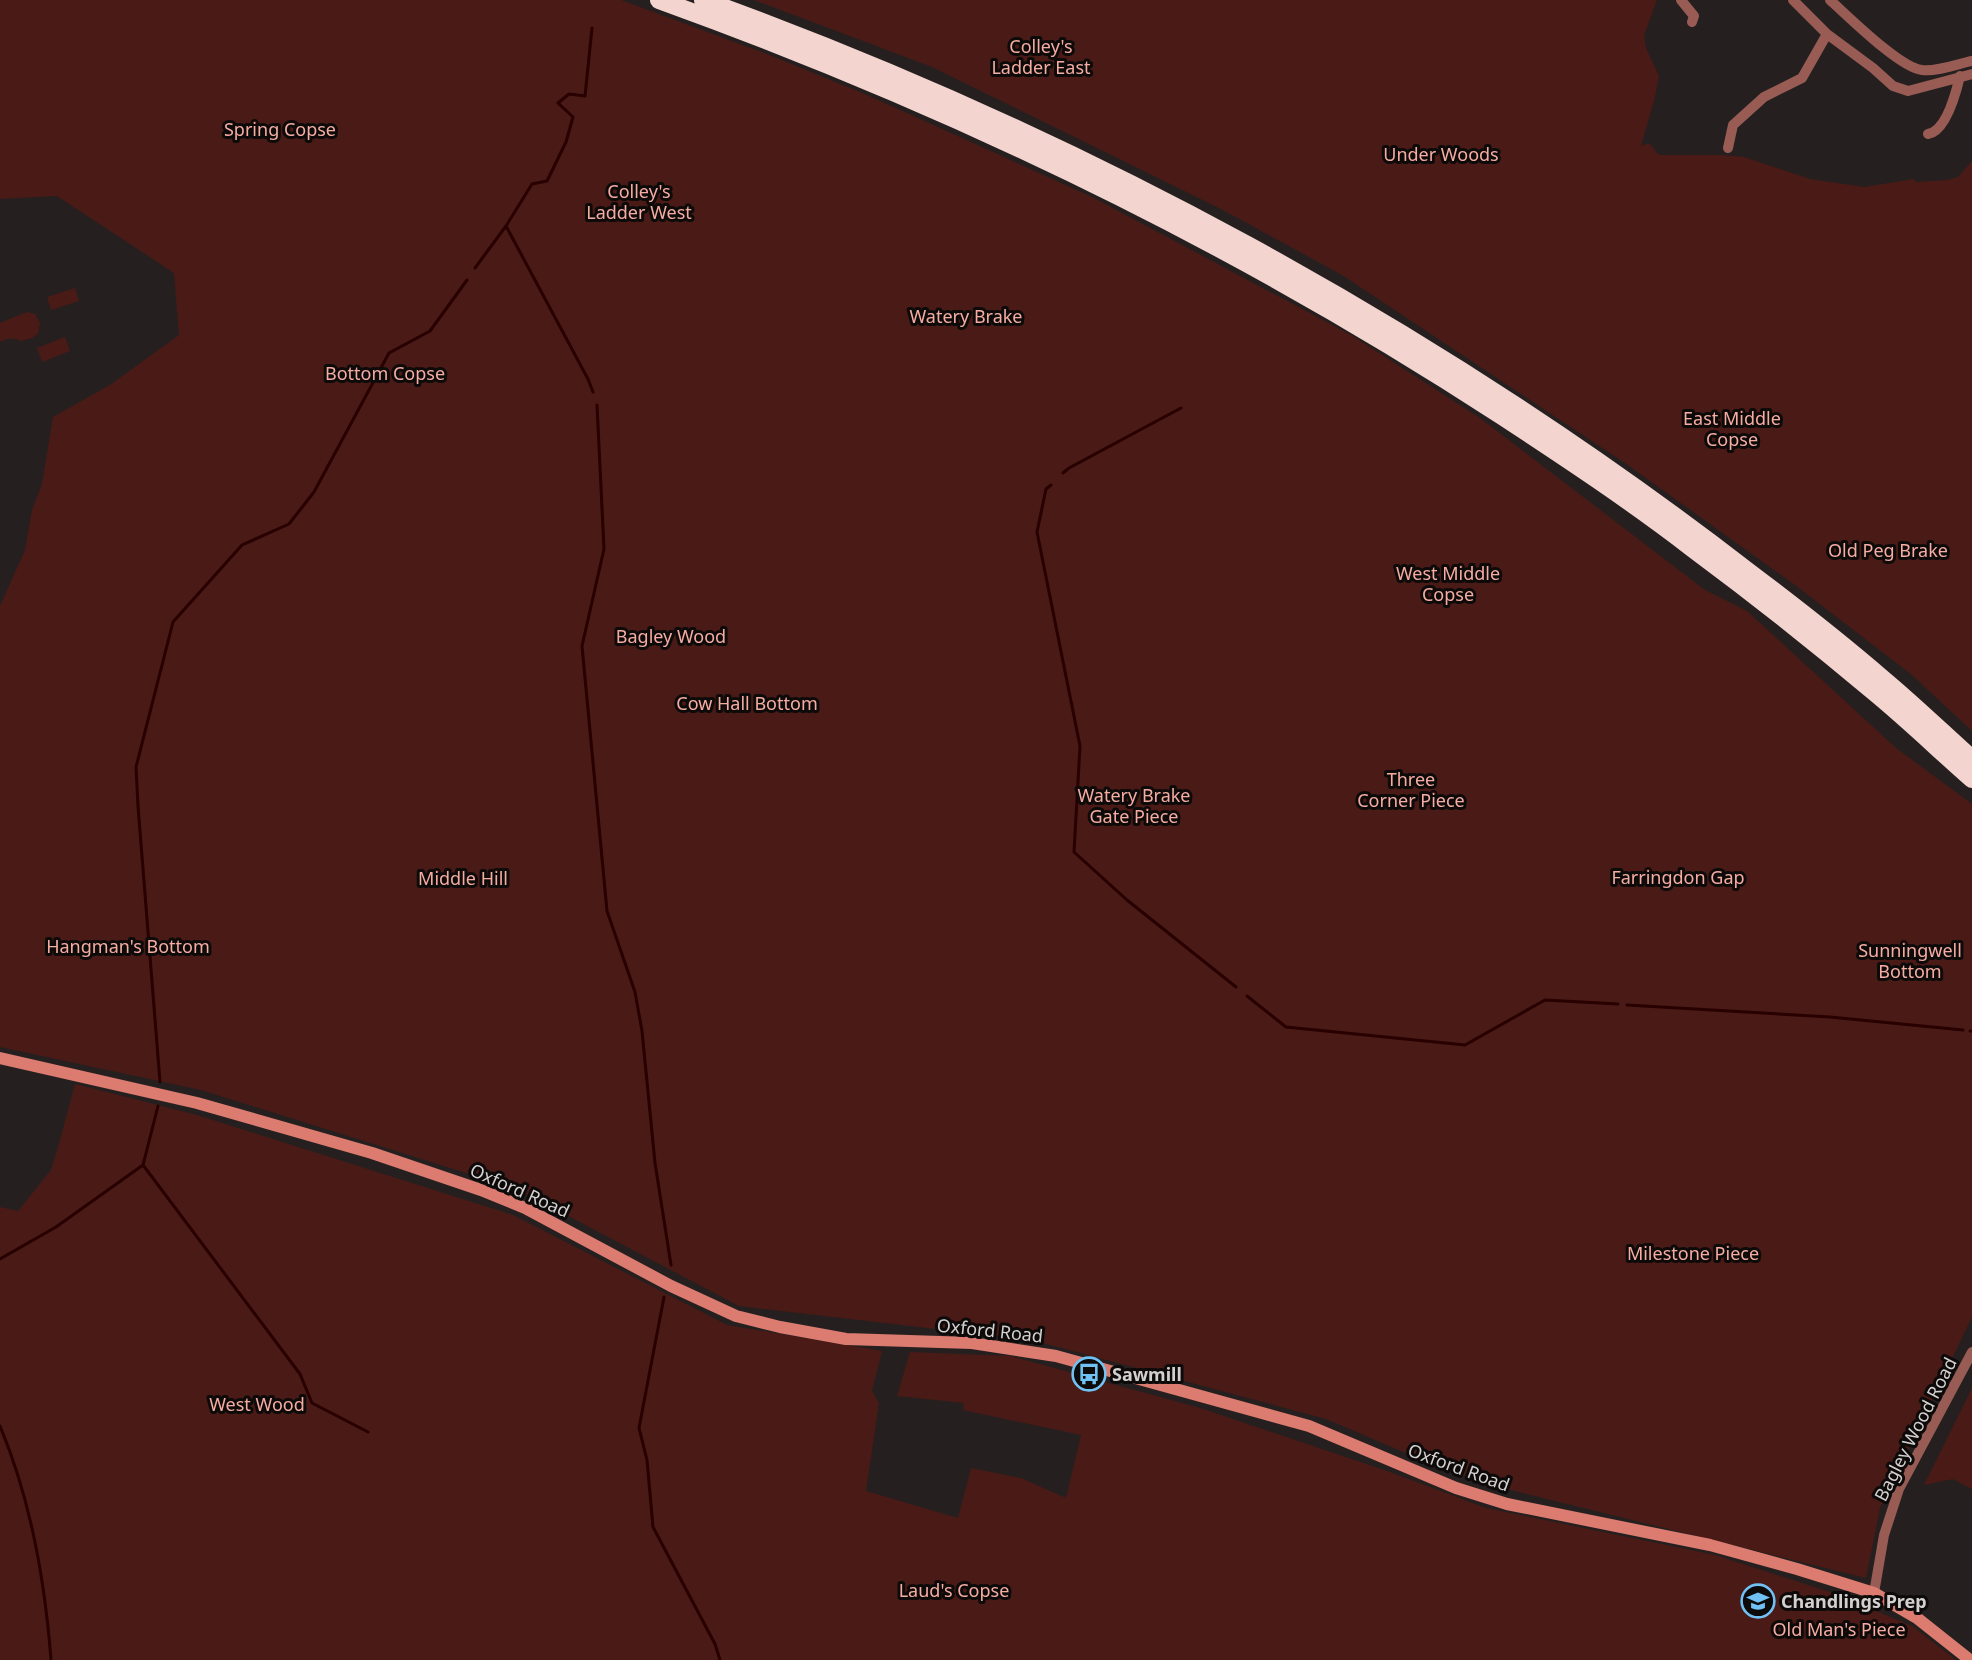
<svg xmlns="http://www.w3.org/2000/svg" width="1972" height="1660" viewBox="0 0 1972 1660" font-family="'Noto Sans',sans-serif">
<rect width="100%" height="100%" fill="#25201f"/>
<path fill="#4a1a16" d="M 0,0 L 621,0 L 772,56 L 867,95 L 993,152 L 1094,198 L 1351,335 L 1480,418 L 1705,590 L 1747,611 L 1896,748 L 1972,804 L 1972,1317 L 1880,1508 L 1866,1578 L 1487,1484 L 1441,1468 L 1326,1419 L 1032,1340 L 739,1306 L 517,1189 L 201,1090 L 0,1047 L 0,606 L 25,550 L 32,510 L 42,484 L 53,417 L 110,385 L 179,335 L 174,273 L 57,196 L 0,199 Z
M 754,0 L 1657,0 L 1644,35 L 1646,48 L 1659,76 L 1655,97 L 1641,146 L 1649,143 L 1659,155 L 1722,155 L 1744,157 L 1810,179 L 1864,187 L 1914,179 L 1915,182 L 1948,180 L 1958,177 L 1972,161 L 1972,731 L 1912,675 L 1795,585 L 1625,463 L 1342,275 L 1221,209 L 932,67 Z
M 75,288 L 79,301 L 51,310 L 47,297 Z
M 27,312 L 35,314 L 40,323 L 38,334 L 32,338 L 21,341 C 13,337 8,338 0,342 L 0,323 Z
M 65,337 L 70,351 L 42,362 L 37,348 Z
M 75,1084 L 197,1115 L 513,1215 L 727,1325 L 882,1351 L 872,1391 L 879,1403 L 866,1491 L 958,1518 L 971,1468 L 1021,1478 L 1066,1498 L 1081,1435 L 963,1410 L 964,1403 L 897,1396 L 910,1352 L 1011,1356 L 1200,1408 L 1387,1471 L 1486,1508 L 1715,1555 L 1833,1593 L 1912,1626 L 1956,1660 L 0,1660 L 0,1207 L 18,1211 L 51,1170 L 60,1140 Z
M 1972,1388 L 1972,1489 L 1953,1479 L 1924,1485 Z"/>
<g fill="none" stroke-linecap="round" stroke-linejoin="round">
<path stroke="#280000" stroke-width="3" d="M 506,226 L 588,379 L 593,392
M 475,268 L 506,226 L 532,184 L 547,181 L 566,142 L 573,117 L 558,103 L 569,94 L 585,96 L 592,28
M 597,405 L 604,549 L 582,646 L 607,911 L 635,992 L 642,1031 L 655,1163 L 671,1265
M 1063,473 L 1069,468 L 1181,408
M 1051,485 L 1046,489 L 1037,532 L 1080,746 L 1074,852 L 1127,900 L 1236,987
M 1247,996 L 1286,1027 L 1465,1045 L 1545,1000 L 1618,1004
M 1627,1005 L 1830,1017 L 1963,1030
M 1970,1031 L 1972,1031
M 160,1082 L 138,806 L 136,767 L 173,622 L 242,545 L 289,524 L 314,492 L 389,353 L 430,331 L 467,280
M 158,1106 L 143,1165 L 300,1374 L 312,1403 L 368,1432
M 0,1259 L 56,1227 L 143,1165
M 664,1297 L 639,1428 L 647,1460 L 653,1527 L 715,1644 L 720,1660
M 0,1426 C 31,1500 45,1581 51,1660"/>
<path stroke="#985c54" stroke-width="10" d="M 1681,0 L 1694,16 L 1692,22
M 1793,0 L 1827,34 L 1873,68 L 1893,86 L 1908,91 L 1972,74
M 1830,0 C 1848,16 1900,68 1922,70 C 1937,72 1957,64 1972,61
M 1928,134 C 1946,131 1956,93 1960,76
M 1728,148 L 1733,125 L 1764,97 L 1802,78 L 1827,34
M 1874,1593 L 1884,1535 L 1899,1489 L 1972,1352"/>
<path stroke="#dc7b70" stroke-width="12" d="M 0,1058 L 197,1103 L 372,1153 L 481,1190 L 525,1208 L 671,1286 L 736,1316 L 780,1327 L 846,1339 L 972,1343 L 1056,1356 L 1309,1426 L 1456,1488 L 1507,1504 L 1710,1545 L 1797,1569 L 1874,1593 L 1917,1618 L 1970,1660"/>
<path stroke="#f3d4cf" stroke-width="18" d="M 659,0 C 955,107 1239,244 1502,416 C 1566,458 1631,501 1692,548 C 1754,594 1815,642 1874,692 C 1908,720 1939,750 1972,779
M 703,0 C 1078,136 1433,328 1749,572 C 1794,606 1839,641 1883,679 C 1913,704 1942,732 1972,759"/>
</g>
<defs>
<g id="bus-ring" transform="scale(1.725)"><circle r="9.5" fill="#0d0a0a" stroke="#70c1f4" stroke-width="1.5"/><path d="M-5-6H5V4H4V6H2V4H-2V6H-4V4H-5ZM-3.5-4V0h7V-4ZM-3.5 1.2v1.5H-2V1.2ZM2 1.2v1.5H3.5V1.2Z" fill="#70c1f4"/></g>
<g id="school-ring" transform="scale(1.725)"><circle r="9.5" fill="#0d0a0a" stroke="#70c1f4" stroke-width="1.5"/><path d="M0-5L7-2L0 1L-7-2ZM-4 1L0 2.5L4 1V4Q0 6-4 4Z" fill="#70c1f4"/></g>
</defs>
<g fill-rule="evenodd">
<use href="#bus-ring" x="1089" y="1374"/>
<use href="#school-ring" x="1758" y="1601"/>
</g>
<g text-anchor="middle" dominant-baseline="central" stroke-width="6" stroke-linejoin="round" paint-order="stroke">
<g font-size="18" fill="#f7aca2" stroke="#0d0a0a">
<text x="1041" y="46">Colley's<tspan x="1041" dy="21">Ladder East</tspan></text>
<text x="280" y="129">Spring Copse</text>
<text x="1441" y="154">Under Woods</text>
<text x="639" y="191">Colley's<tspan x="639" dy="21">Ladder West</tspan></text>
<text x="966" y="316">Watery Brake</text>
<text x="385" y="373">Bottom Copse</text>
<text x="1732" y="418">East Middle<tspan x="1732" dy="21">Copse</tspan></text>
<text x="1888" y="550">Old Peg Brake</text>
<text x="1448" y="573">West Middle<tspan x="1448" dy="21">Copse</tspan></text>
<text x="671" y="636">Bagley Wood</text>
<text x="747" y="703">Cow Hall Bottom</text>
<text x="1411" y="779">Three<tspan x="1411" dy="21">Corner Piece</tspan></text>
<text x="1134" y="795">Watery Brake<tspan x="1134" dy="21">Gate Piece</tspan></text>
<text x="1678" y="877">Farringdon Gap</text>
<text x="463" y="878">Middle Hill</text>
<text x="128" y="946">Hangman's Bottom</text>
<text x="1910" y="950">Sunningwell<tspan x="1910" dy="21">Bottom</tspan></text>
<text x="1693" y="1253">Milestone Piece</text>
<text x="257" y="1404">West Wood</text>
<text x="954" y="1590">Laud's Copse</text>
<text x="1839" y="1629">Old Man's Piece</text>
</g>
<g font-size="18" fill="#d3d0cf" stroke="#0d0a0a">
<text transform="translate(520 1190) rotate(24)">Oxford Road</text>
<text transform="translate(990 1330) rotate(6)">Oxford Road</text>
<text transform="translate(1915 1429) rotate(-63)">Bagley Wood Road</text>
<text transform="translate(1459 1467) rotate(20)">Oxford Road</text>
</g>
<g font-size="18" font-weight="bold" fill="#d3d0cf" stroke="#0d0a0a" text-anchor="start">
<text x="1112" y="1374">Sawmill</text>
<text x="1781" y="1601">Chandlings Prep</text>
</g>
</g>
</svg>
